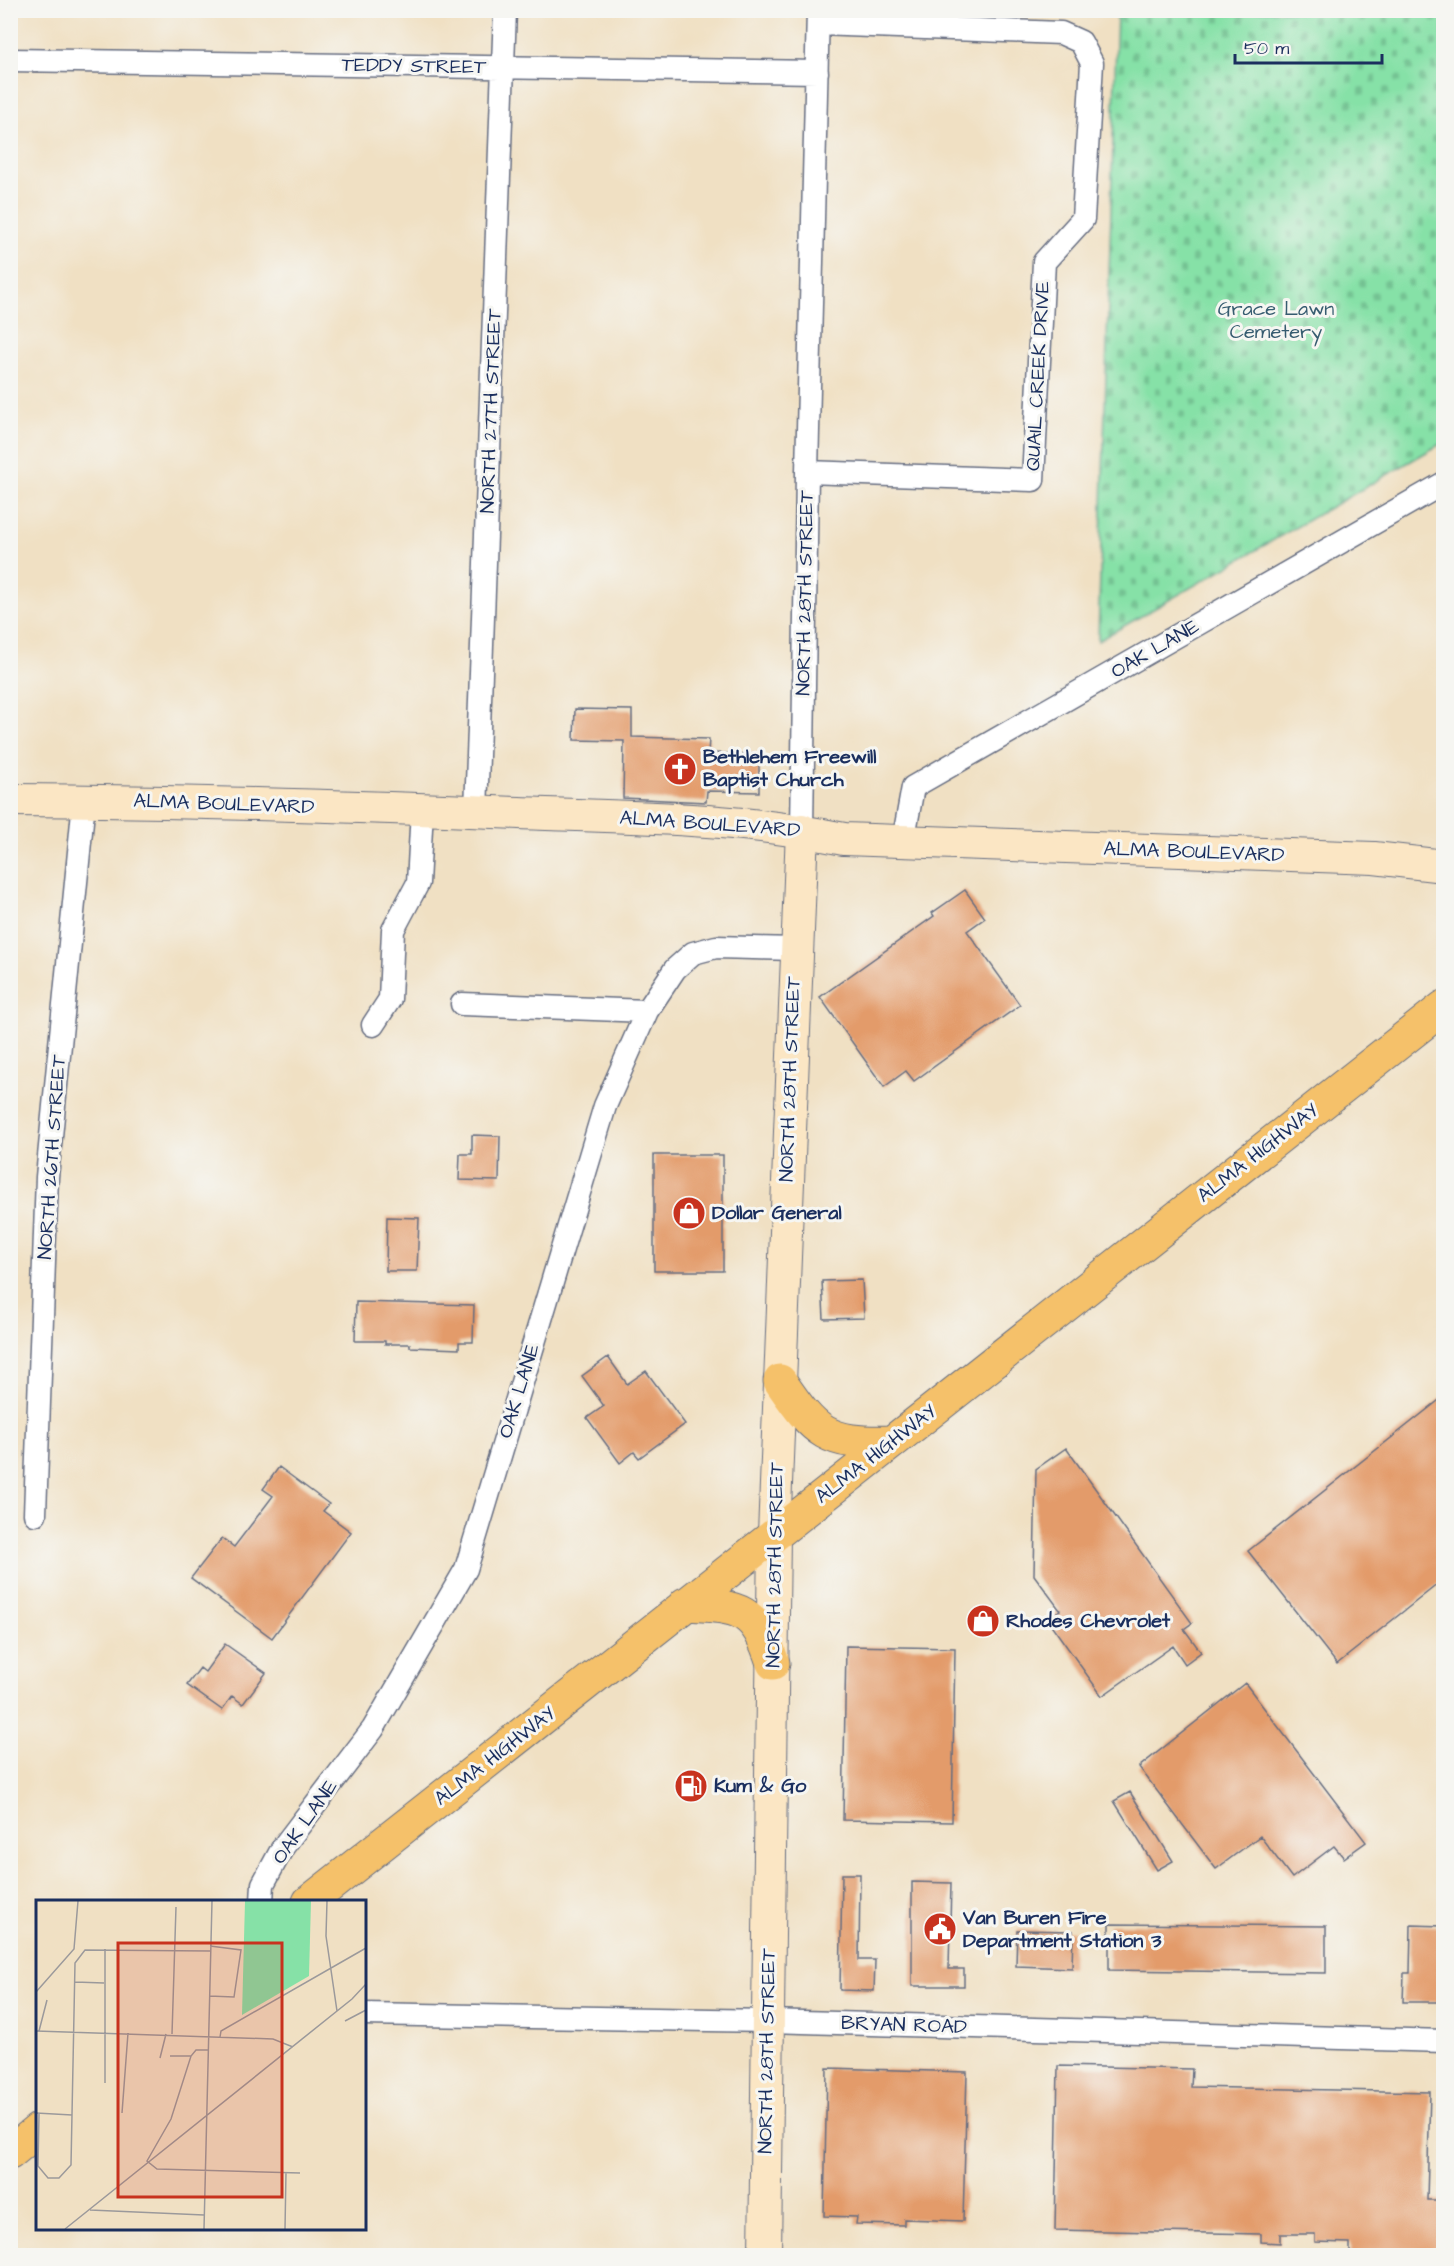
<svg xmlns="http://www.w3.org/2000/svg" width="1454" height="2266" viewBox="0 0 1454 2266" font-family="'Architects Daughter',sans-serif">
<defs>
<pattern id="cemetery-stones" width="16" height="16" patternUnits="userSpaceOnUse" patternTransform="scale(1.5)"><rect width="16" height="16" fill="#86e1a7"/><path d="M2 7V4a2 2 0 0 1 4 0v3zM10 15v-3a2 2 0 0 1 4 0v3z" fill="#73c192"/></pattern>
</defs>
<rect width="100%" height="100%" fill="#f6f6f2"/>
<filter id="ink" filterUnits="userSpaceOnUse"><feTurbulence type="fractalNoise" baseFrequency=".0167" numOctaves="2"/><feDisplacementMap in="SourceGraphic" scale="12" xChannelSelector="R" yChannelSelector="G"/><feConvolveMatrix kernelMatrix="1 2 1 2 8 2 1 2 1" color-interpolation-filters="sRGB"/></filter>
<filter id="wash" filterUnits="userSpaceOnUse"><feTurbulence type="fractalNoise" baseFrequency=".008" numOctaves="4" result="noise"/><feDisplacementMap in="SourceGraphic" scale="24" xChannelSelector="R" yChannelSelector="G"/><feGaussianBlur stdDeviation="1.35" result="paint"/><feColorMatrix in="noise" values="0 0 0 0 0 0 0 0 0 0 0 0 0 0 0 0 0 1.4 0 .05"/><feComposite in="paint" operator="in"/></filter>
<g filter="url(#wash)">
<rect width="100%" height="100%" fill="#f0e0c3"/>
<path fill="url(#cemetery-stones)" stroke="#508882" stroke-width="1.5" d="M 1117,11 L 1443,11 L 1444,442 L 1098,641 Z"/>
<g id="blocks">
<path fill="#e39b6b" d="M 575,709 L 632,710 L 632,737 L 709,739 L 708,753 L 753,754 L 753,763 L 759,764 L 759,792 L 707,791 L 706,802 L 623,798 L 624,741 L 574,740 Z
M 965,890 L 985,918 L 967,931 L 1020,1005 L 914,1081 L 906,1071 L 884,1087 L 820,997 L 934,916 L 932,913 Z
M 472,1135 L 500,1136 L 499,1181 L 459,1180 L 460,1154 L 472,1154 Z
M 654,1155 L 723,1155 L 723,1271 L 654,1271 Z
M 387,1217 L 419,1218 L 417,1271 L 386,1271 Z
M 862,1280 L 864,1318 L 824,1319 L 822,1281 Z
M 356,1302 L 474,1305 L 473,1342 L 459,1342 L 459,1349 L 410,1347 L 410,1344 L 385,1344 L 385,1341 L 355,1341 Z
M 608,1357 L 627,1384 L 646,1371 L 685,1424 L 639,1458 L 634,1452 L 620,1463 L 587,1418 L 604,1406 L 582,1376 Z
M 1443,1397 L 1443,1580 L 1337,1664 L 1248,1551 Z
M 1066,1448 L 1192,1623 L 1184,1629 L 1201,1652 L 1185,1664 L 1173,1646 L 1102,1696 L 1047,1619 L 1060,1610 L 1034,1575 L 1036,1469 Z
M 279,1467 L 329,1504 L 323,1511 L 351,1532 L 272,1638 L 191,1578 L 222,1538 L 234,1547 L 273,1496 L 263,1489 Z
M 225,1644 L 266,1673 L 243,1704 L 232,1696 L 222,1710 L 187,1685 L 200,1668 L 205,1672 Z
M 846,1646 L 955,1648 L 952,1822 L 843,1820 Z
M 1245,1683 L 1366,1842 L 1344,1858 L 1334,1846 L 1292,1878 L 1260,1836 L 1216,1869 L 1139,1767 Z
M 1130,1792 L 1173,1861 L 1157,1870 L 1114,1801 Z
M 842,1874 L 860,1874 L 859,1960 L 875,1960 L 874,1991 L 840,1990 Z
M 912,1882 L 951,1883 L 949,1969 L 964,1969 L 964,1986 L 912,1986 Z
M 1109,1924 L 1326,1926 L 1326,1973 L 1109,1970 Z
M 1411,1925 L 1443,1926 L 1443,2002 L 1403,2002 L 1404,1973 L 1410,1973 Z
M 1017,1930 L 1073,1931 L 1072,1968 L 1016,1966 Z
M 1058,2066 L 1192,2069 L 1191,2087 L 1430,2092 L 1427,2200 L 1443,2200 L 1442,2256 L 1350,2256 L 1350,2243 L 1315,2242 L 1315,2234 L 1280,2234 L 1280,2243 L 1261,2242 L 1261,2234 L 1055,2230 Z
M 827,2068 L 967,2072 L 963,2221 L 904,2219 L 904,2225 L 856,2224 L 857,2217 L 824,2216 Z"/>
</g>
</g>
<g filter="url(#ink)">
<use href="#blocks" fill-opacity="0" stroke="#666d81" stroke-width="1.5"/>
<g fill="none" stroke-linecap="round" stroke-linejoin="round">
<g stroke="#666d81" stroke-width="25">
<path id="street" d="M 10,60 L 817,72
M 807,472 L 1033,480 L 1044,262 L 1083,219 L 1092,63 L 1081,42 L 1061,33 L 818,24
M 476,811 L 505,10
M 802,830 L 807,472 L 818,10
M 903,842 L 913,787 L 1444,483
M 462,1004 L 647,1011
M 373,1025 L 390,999 L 393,930 L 418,883 L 422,810
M 35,1514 L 47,1177 L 84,801
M 262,1902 L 263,1884 L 283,1847 L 373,1729 L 466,1569 L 605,1106 L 647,1011 L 675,969 L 693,953 L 716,947 L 795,949
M 364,2014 L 768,2021 L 1444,2041"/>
</g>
<g stroke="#666d81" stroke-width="34">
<path id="secondary" d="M 10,800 C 180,801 350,806 519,813 C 627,817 737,817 844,839 L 1374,858 L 1444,866
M 765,2256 L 774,1534 L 802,830"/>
</g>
<g stroke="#666d81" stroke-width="35">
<path id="primary" d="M 780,1381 C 816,1434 826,1444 892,1442
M 685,1604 C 740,1607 755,1607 773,1663
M 309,1902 L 1444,1007
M 10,2153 L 38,2130"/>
</g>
<use href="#street" stroke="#fff" stroke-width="22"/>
<use href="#secondary" stroke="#fbe6c4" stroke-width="32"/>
<use href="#primary" stroke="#f5c16b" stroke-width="33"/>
</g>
</g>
<defs>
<g id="church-disc" transform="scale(1.725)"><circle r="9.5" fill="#c8321e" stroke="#f6f6f2"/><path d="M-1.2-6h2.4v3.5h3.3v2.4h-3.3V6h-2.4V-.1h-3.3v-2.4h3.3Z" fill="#fff"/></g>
<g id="shop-disc" transform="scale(1.725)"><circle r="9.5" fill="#c8321e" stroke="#f6f6f2"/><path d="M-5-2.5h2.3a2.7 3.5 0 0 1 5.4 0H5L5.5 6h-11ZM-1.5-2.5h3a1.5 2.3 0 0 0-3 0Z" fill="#fff"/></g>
<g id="fuel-disc" transform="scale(1.725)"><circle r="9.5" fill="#c8321e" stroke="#f6f6f2"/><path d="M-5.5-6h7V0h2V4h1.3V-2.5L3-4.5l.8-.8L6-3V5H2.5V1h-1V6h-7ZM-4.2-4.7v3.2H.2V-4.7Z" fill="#fff"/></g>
<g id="civic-disc" transform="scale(1.725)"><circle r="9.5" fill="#c8321e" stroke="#f6f6f2"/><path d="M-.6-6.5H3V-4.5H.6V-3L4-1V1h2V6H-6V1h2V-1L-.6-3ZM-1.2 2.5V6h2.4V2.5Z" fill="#fff"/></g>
</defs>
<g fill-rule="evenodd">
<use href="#church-disc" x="680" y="769"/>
<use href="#shop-disc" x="689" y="1213"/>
<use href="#shop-disc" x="983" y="1621"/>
<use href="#fuel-disc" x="691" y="1786"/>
<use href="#civic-disc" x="940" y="1929"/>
</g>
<g text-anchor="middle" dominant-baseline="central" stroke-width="6" stroke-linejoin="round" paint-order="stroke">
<g font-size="20" fill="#1b2f5e" stroke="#f6f6f2">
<text transform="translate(414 66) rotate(1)">TEDDY STREET</text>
<text transform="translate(1038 376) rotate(-87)">QUAIL CREEK DRIVE</text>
<text transform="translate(491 411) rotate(-88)">NORTH 27TH STREET</text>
<text transform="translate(805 593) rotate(-89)">NORTH 28TH STREET</text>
<text transform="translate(1155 649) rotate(-30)">OAK LANE</text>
<text transform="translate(224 804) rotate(2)">ALMA BOULEVARD</text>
<text transform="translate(710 824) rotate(4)">ALMA BOULEVARD</text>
<text transform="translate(1194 852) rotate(2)">ALMA BOULEVARD</text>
<text transform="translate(790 1079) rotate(-88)">NORTH 28TH STREET</text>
<text transform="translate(1258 1153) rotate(-38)">ALMA HIGHWAY</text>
<text transform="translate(52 1157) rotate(-86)">NORTH 26TH STREET</text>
<text transform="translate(519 1391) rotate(-73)">OAK LANE</text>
<text transform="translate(876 1454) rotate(-38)">ALMA HIGHWAY</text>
<text transform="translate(775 1565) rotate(-89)">NORTH 28TH STREET</text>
<text transform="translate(495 1756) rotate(-38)">ALMA HIGHWAY</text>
<text transform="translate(305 1822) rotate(-55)">OAK LANE</text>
<text transform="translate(904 2025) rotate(2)">BRYAN ROAD</text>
<text transform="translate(767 2051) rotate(-89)">NORTH 28TH STREET</text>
</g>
<g font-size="20" fill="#365c70" stroke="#f6f6f2">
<text x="1276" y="309">Grace Lawn<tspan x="1276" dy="23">Cemetery</tspan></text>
</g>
<g font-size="20" font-weight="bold" fill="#1b2f5e" stroke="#f6f6f2" text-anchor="start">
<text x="703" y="757">Bethlehem Freewill<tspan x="703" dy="23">Baptist Church</tspan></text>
<text x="712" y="1213">Dollar General</text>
<text x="1006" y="1621">Rhodes Chevrolet</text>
<text x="714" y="1786">Kum &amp; Go</text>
<text x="963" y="1918">Van Buren Fire<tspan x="963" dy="23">Department Station 3</tspan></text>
</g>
</g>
<g transform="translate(36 1900)">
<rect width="330" height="330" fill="#f0e0c3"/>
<path d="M 209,1 L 275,1 L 273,76 L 206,115 Z" fill="#86e1a7"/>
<path fill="none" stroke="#9b999b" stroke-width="1.5" d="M 291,1 L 290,36 L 301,111M 39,82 L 68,83M 0,92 L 38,49 L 42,1M 173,96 L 198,97 L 205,50 L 174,46M 309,121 L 330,110M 0,131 L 237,139 L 257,147M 3,131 L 11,100M 136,134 L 140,7M 184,137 L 185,131 L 330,48M 172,150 L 160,150 L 155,156 L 135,219 L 111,261 L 121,269 L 264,273M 134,156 L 155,156M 124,158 L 130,134M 69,183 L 69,49M 0,213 L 36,215M 86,213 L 92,133M 3,214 L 2,266 L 12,278 L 23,278 L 35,265 L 39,63 L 49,50 L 174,51M 54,310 L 168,315M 29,329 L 316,99 L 330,84M 168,329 L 176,1M 249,329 L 250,272"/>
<path fill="#c8321e" fill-opacity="0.15" stroke="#c8321e" stroke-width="3" d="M 82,43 L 246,43 L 246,297 L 82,297 Z"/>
<rect width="330" height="330" fill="none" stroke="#1b2f5e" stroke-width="3"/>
</g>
<rect width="1454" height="2266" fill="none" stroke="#f6f6f2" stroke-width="36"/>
<path d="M1235 54v9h147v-9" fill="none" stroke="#1b2f5e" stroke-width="3"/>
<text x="1244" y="54" font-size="18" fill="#1b2f5e" stroke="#f6f6f2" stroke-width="4.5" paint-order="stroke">50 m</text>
</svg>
